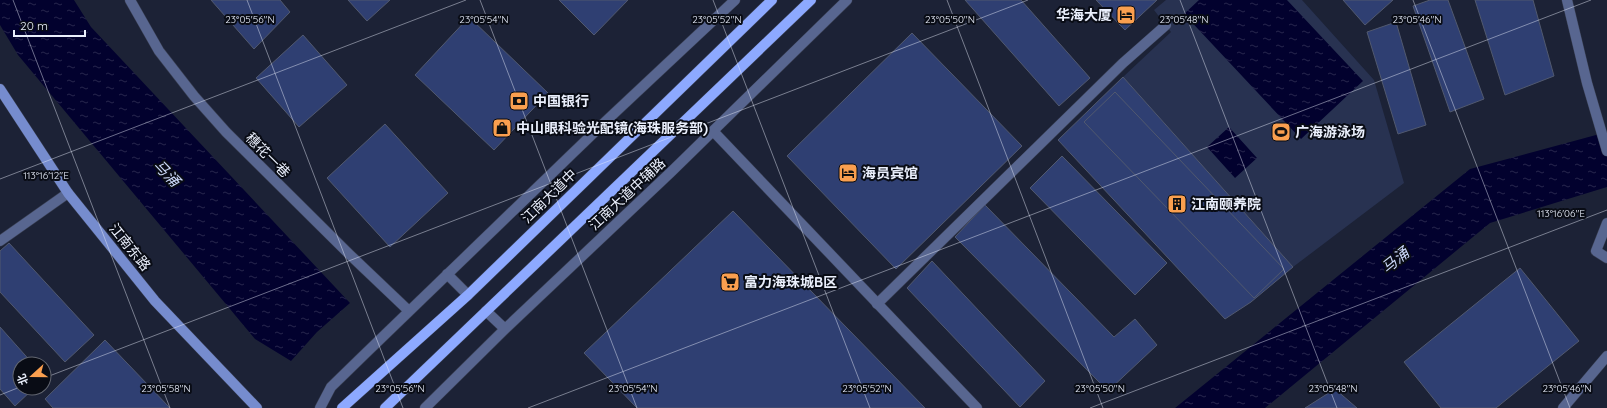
<svg xmlns="http://www.w3.org/2000/svg" width="1607" height="408" viewBox="0 0 1607 408" font-family="Quicksand,'Noto Sans SC',sans-serif">
<defs>
<pattern id="water-ripples" width="26" height="14" patternUnits="userSpaceOnUse"><rect width="26" height="14" fill="#02012e"/><path d="M2 4q2-2 4 0t4 0M15 11q2-2 4 0t4 0" fill="none" stroke="#27264d"/></pattern>
</defs>
<rect width="100%" height="100%" fill="#1c2236"/>
<path fill="#283251" d="M 1166,0 L 1302,0 L 1374,80 L 1404,183 L 1293,267 L 1123,77 L 1171,32 L 1154,10 Z"/>
<path fill="url(#water-ripples)" d="M 0,0 L 74,0 L 91,27 L 350,303 L 317,332 L 291,361 L 255,339 L 18,55 L 0,25 Z
M 1199,0 L 1287,0 L 1363,81 L 1301,139 L 1184,14 Z
M 1229,127 L 1257,158 L 1235,178 L 1207,147 Z
M 1607,132 L 1607,187 L 1490,223 L 1265,408 L 1175,408 L 1470,169 Z"/>
<path fill="#2f3f72" stroke="#51596f" d="M 211,0 L 280,0 L 290,12 L 254,49 Z
M 348,0 L 390,0 L 367,21 Z
M 559,0 L 628,0 L 594,35 Z
M 965,0 L 1021,0 L 1090,78 L 1059,106 Z
M 1096,0 L 1157,0 L 1125,30 Z
M 1343,0 L 1393,0 L 1365,25 Z
M 1430,0 L 1448,0 L 1484,99 L 1450,112 L 1413,6 Z
M 1475,0 L 1533,0 L 1554,76 L 1505,95 Z
M 469,17 L 548,93 L 494,150 L 415,75 Z
M 1396,22 L 1426,125 L 1398,134 L 1367,32 Z
M 912,33 L 1022,146 L 896,269 L 787,156 Z
M 303,35 L 347,85 L 299,127 L 256,78 Z
M 1123,77 L 1293,267 L 1251,302 L 1225,319 L 1058,140 Z
M 1115,92 L 1284,269 L 1254,298 L 1084,122 Z
M 385,124 L 448,193 L 390,247 L 327,178 Z
M 1062,156 L 1167,263 L 1135,295 L 1030,188 Z
M 985,205 L 1114,337 L 1135,319 L 1157,345 L 1108,391 L 955,237 Z
M 733,211 L 925,408 L 637,408 L 584,353 Z
M 9,243 L 94,335 L 65,362 L 0,292 L 0,251 Z
M 932,261 L 1045,381 L 1020,407 L 907,288 Z
M 1520,268 L 1579,341 L 1496,408 L 1441,408 L 1404,362 Z
M 0,327 L 33,364 L 20,364 L 20,388 L 34,388 L 15,406 L 0,389 Z
M 105,340 L 170,408 L 53,408 L 45,399 Z
M 1335,389 L 1357,408 L 1305,408 Z"/>
<g fill="none" stroke-linecap="round" stroke-linejoin="round">
<g stroke="#393f52" stroke-width="11">
<path id="lane" d="M 0,241 L 68,193
M 877,304 L 1123,63 L 1166,25"/>
</g>
<g stroke="#393f52" stroke-width="11">
<path id="street" d="M 130,0 L 159,51 L 194,96 L 226,132 L 349,254 L 409,311
M 1567,0 L 1587,83 L 1607,151
M 713,131 L 977,408
M 1607,223 L 1596,251 L 1607,258
M 447,274 L 468,295
M 486,311 L 505,329
M 320,408 L 331,387 L 368,351 L 606,121 L 735,0
M 425,408 L 505,329 L 671,172 L 847,0
M 1563,408 L 1607,356"/>
</g>
<g stroke="#393f52" stroke-width="11">
<path id="secondary" d="M 0,89 L 68,193 L 155,301 L 257,408"/>
</g>
<g stroke="#393f52" stroke-width="11">
<path id="primary" d="M 342,408 L 468,295 L 772,0
M 385,408 L 811,0"/>
</g>
<use href="#lane" stroke="#586690" stroke-width="10"/>
<use href="#street" stroke="#586690" stroke-width="10"/>
<use href="#secondary" stroke="#768cce" stroke-width="10"/>
<use href="#primary" stroke="#8da9ff" stroke-width="10"/>
</g>
<path fill="none" stroke="#eaeffc" stroke-width="1" stroke-opacity="0.45" d="M 13,0 L 170,408M 247,0 L 403,408M 480,0 L 637,408M 713,0 L 870,408M 947,0 L 1103,408M 1180,0 L 1337,408M 1413,0 L 1570,408M 0,179 L 466,0M 44,378 L 1028,0M 0,395 L 20,387M 528,408 L 1591,0M 1090,408 L 1607,210"/>
<defs>
<g id="hotel-square" transform="scale(1)"><rect x="-9" y="-9" width="18" height="18" rx="4" fill="#fa9f4f" stroke="#090c15"/><path d="M-6-4.5h1.5V1H6V5H4.5V3h-9V5H-6ZM-4 0a1.8 1.8 0 1 1 3.6 0ZM.5 0V-2.5h3Q6-2.5 6 0Z" fill="#111"/></g>
<g id="bank-square" transform="scale(1)"><rect x="-9" y="-9" width="18" height="18" rx="4" fill="#fa9f4f" stroke="#090c15"/><path d="M-6-4H6V4H-6ZM0-2.3a2.3 2.3 0 1 0 0 4.6a2.3 2.3 0 1 0 0-4.6Z" fill="#111"/></g>
<g id="shop-square" transform="scale(1)"><rect x="-9" y="-9" width="18" height="18" rx="4" fill="#fa9f4f" stroke="#090c15"/><path d="M-5-2.5h2.3a2.7 3.5 0 0 1 5.4 0H5L5.5 6h-11ZM-1.5-2.5h3a1.5 2.3 0 0 0-3 0Z" fill="#111"/></g>
<g id="stadium-square" transform="scale(1)"><rect x="-9" y="-9" width="18" height="18" rx="4" fill="#fa9f4f" stroke="#090c15"/><path d="M0-5a6.5 5 0 1 0 0 10a6.5 5 0 1 0 0-10ZM-3.5-1.8h7v3.6h-7Z" fill="#111"/></g>
<g id="building-square" transform="scale(1)"><rect x="-9" y="-9" width="18" height="18" rx="4" fill="#fa9f4f" stroke="#090c15"/><path d="M-4-6H4V6H1V3H-1V6H-4ZM-2.5-4.3h1.7v1.8h-1.7ZM.8-4.3h1.7v1.8H.8ZM-2.5-1h1.7V.8h-1.7ZM.8-1h1.7V.8H.8Z" fill="#111"/></g>
<g id="supermarket-square" transform="scale(1)"><rect x="-9" y="-9" width="18" height="18" rx="4" fill="#fa9f4f" stroke="#090c15"/><path d="M-6-5.5h2.5l.6 2H6L4.5 2H-2.5L-4.4-4H-6ZM-1.5 3.2a1.3 1.3 0 1 0 .1 0ZM3 3.2a1.3 1.3 0 1 0 .1 0Z" fill="#111"/></g>
</defs>
<g fill-rule="evenodd">
<use href="#hotel-square" x="1126" y="15"/>
<use href="#bank-square" x="519" y="101"/>
<use href="#shop-square" x="502" y="128"/>
<use href="#stadium-square" x="1281" y="132"/>
<use href="#hotel-square" x="848" y="173"/>
<use href="#building-square" x="1177" y="204"/>
<use href="#supermarket-square" x="730" y="282"/>
</g>
<g text-anchor="middle" dominant-baseline="central" stroke-width="4" stroke-linejoin="round" paint-order="stroke">
<g font-size="14" font-weight="bold" fill="#eaeffc" stroke="#090c15" text-anchor="start">
<text x="1112" y="15" text-anchor="end">华海大厦</text>
<text x="533" y="101">中国银行</text>
<text x="516" y="128">中山眼科验光配镜(海珠服务部)</text>
<text x="1295" y="132">广海游泳场</text>
<text x="862" y="173">海员宾馆</text>
<text x="1191" y="204">江南颐养院</text>
<text x="744" y="282">富力海珠城B区</text>
</g>
<g font-size="14" fill="#eaeffc" stroke="#090c15">
<text transform="translate(268 155) rotate(45)">穗花一巷</text>
<text transform="translate(627 194) rotate(-43)">江南大道中辅路</text>
<text transform="translate(549 196) rotate(-44)">江南大道中</text>
<text transform="translate(130 247) rotate(51)">江南东路</text>
</g>
<g font-size="15" font-style="italic" fill="#cedbfc" stroke="#090c15">
<text transform="translate(167 173) rotate(46)">马涌</text>
<text transform="translate(1395 260) rotate(-39)">马涌</text>
</g>
</g>
<g font-size="10" text-anchor="middle" fill="#eaeffc" stroke="#090c15" stroke-width="4" stroke-linejoin="round" paint-order="stroke">
<text x="250" y="23">23°05'56"N</text>
<text x="484" y="23">23°05'54"N</text>
<text x="717" y="23">23°05'52"N</text>
<text x="950" y="23">23°05'50"N</text>
<text x="1184" y="23">23°05'48"N</text>
<text x="1417" y="23">23°05'46"N</text>
<text x="46" y="179">113°16'12"E</text>
<text x="1561" y="217">113°16'06"E</text>
<text x="166" y="392">23°05'58"N</text>
<text x="400" y="392">23°05'56"N</text>
<text x="633" y="392">23°05'54"N</text>
<text x="867" y="392">23°05'52"N</text>
<text x="1100" y="392">23°05'50"N</text>
<text x="1333" y="392">23°05'48"N</text>
<text x="1567" y="392">23°05'46"N</text>
</g>
<g transform="translate(32 376) rotate(249)"><circle r="19" fill="#090c15" stroke="#636771"/>
<path d="M0-3L7 15L0 10L-7 15Z" fill="#fa9f4f"/>
<text y="-6" font-size="11" font-weight="bold" text-anchor="middle" fill="#eaeffc">北</text>
</g>
<path d="M14 30v6h71v-6" fill="none" stroke="#eaeffc" stroke-width="2"/>
<text x="20" y="30" font-size="12" fill="#eaeffc" stroke="#090c15" stroke-width="3" paint-order="stroke">20 m</text>
</svg>
